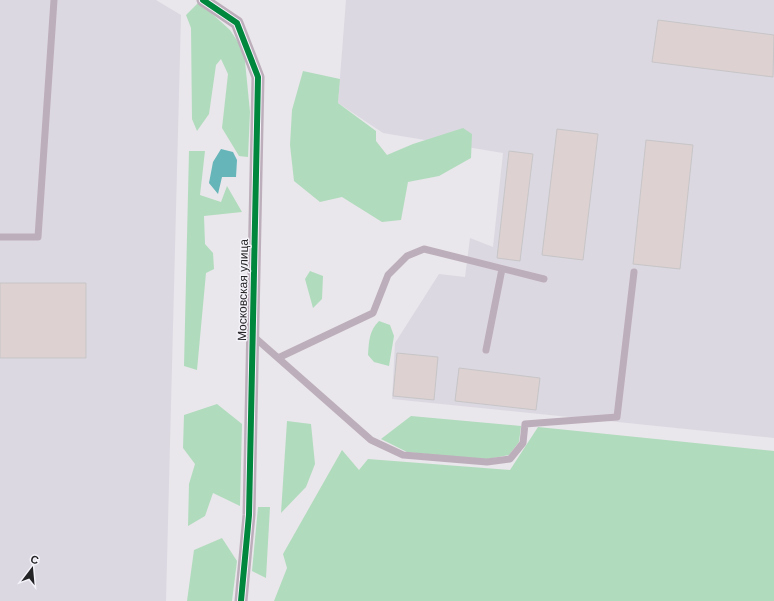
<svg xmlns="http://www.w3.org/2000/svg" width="774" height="601" viewBox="0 0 774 601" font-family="Helvetica,sans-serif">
<rect width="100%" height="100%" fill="#e9e7eb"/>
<path fill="#dcd8e2" d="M 0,0 L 156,0 L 181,15 L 166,601 L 0,601 Z
M 346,0 L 774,0 L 774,438 L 392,399 L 395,343 L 439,274 L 465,277 L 470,238 L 493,247 L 503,153 L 383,133 L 338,103 Z"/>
<path fill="#b1dbbd" d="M 199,2 L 230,30 L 244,51 L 250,112 L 248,157 L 239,156 L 222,128 L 228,74 L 221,59 L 216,65 L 209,114 L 197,131 L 192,119 L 191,28 L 186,15 Z
M 303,71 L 340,79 L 338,103 L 376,131 L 376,141 L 387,155 L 413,144 L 463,128 L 472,134 L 471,158 L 439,176 L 408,182 L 401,220 L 382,222 L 342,197 L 320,202 L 294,181 L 290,145 L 292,110 Z
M 189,151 L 205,151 L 200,195 L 221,202 L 227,186 L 242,212 L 204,216 L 205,244 L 213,253 L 214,269 L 206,273 L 197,370 L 184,366 Z
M 310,271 L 323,276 L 322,299 L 313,308 L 305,279 Z
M 379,321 L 390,325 L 394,336 L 389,366 L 374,362 L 368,355 C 369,341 369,331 379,321 Z
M 217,404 L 242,424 L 240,506 L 213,493 L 205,516 L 188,526 L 189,484 L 195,464 L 183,448 L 184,415 Z
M 411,416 L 521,426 L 519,442 L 509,455 L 483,460 L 407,452 L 381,439 Z
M 287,421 L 311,424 L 315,464 L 306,487 L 281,513 Z
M 538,427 L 774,451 L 774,601 L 274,601 L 287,568 L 283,554 L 342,450 L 359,470 L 368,459 L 510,470 Z
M 258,507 L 270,507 L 266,578 L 252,571 Z
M 222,538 L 237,561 L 232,601 L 187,601 L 194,550 Z"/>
<path fill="#65b5b9" d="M 221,149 L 233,152 L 237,160 L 236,177 L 222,177 L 218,194 L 209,183 L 213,162 Z"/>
<path fill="#ddd1d1" stroke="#c7c5c7" d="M 658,20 L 774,35 L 773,77 L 652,62 Z
M 557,129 L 598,134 L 583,260 L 542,255 Z
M 646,140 L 693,145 L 680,269 L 633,264 Z
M 509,151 L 533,154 L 520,261 L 497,258 Z
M 0,283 L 86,283 L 86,358 L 0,358 Z
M 397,353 L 438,357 L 434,400 L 393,396 Z
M 459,368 L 540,378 L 536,410 L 455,401 Z"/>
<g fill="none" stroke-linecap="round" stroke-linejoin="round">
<path stroke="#bdaebb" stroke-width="7" d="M 0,237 L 38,237 L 54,0
M 253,336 L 371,440 L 403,455 L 487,462 L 510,459 L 523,443 L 525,424 L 617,417 L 634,272
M 486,350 L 502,269
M 278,358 L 373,313 L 388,275 L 407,256 L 424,249 L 544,279"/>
<path stroke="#bdaebb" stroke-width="13" d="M 203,0 L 237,23 L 258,77 L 249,515 L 241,601"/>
<g stroke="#f5f3fa" stroke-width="8">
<path id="cycleway" d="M 203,0 L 237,23 L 258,77 L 249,515 L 241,601"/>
</g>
<use href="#cycleway" stroke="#00873e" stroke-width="6"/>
</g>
<g text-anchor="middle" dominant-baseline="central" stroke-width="3" stroke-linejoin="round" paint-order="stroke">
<g font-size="12" fill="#242325" stroke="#f5f3fa">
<text transform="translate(243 290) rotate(-89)">Московская улица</text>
</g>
</g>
<g transform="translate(32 569) rotate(16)" stroke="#f5f3fa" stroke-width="3" paint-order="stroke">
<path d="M0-3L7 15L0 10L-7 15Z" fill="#242325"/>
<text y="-6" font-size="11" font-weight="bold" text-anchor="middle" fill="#242325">С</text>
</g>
</svg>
